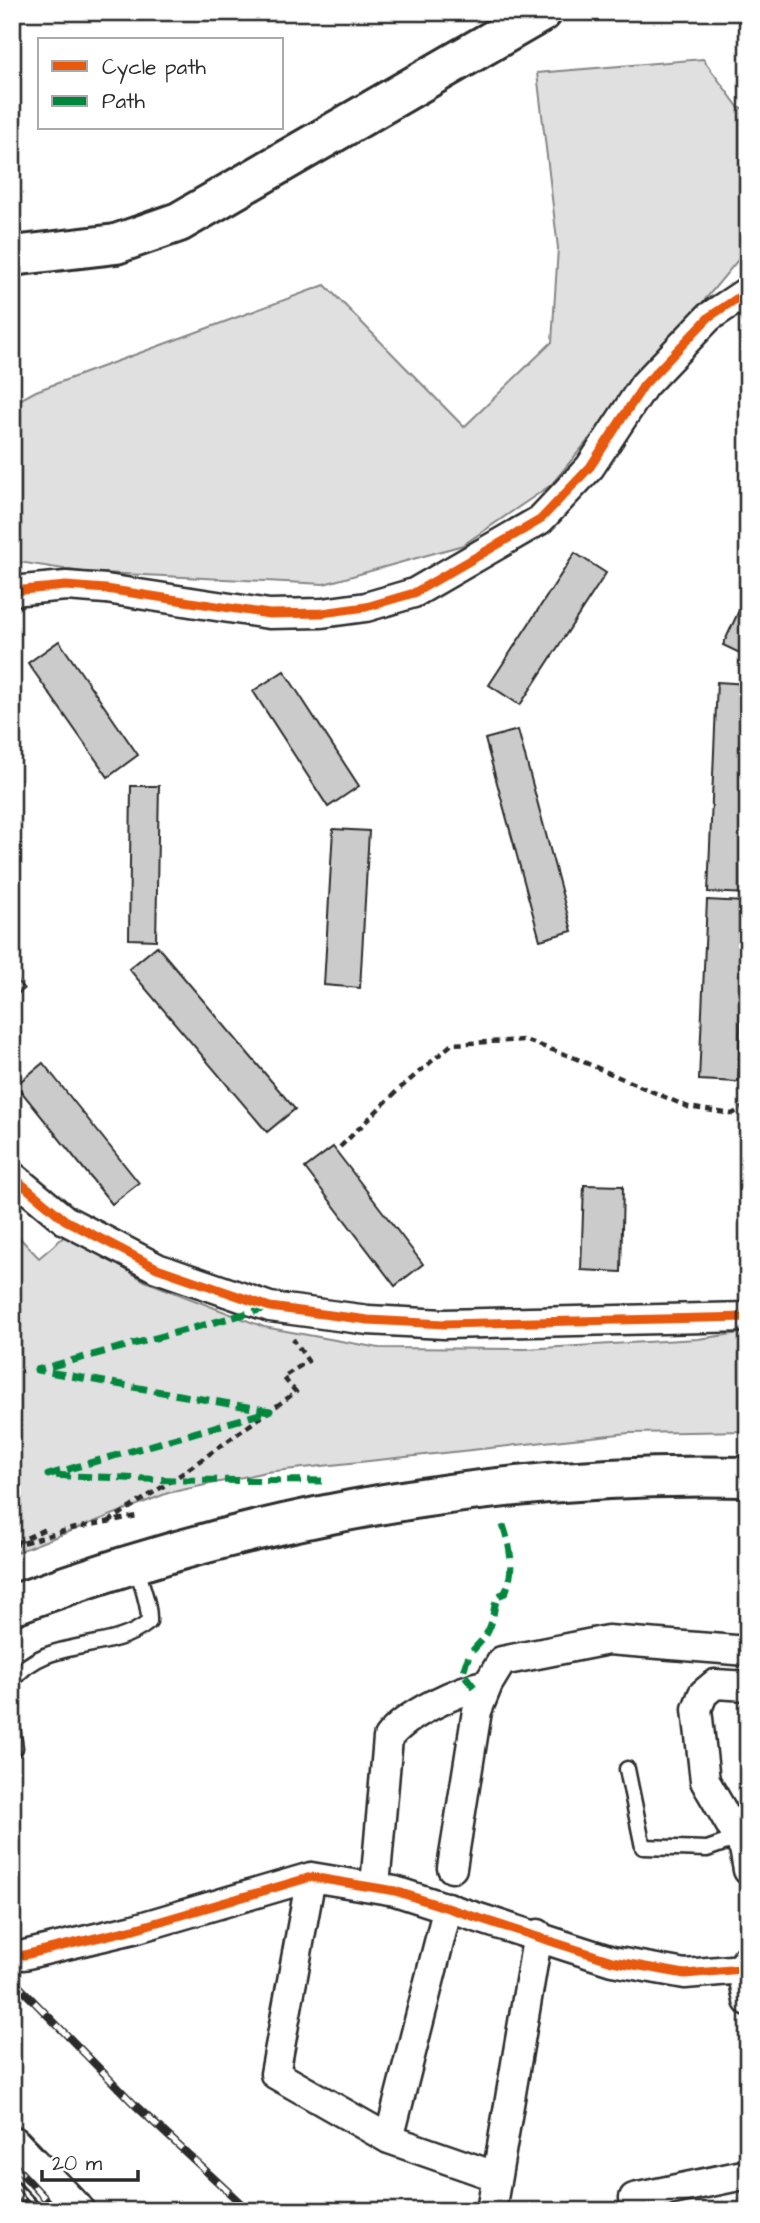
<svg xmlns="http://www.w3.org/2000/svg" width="760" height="2223" viewBox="0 0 760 2223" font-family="'Architects Daughter',sans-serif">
<rect width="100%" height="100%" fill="#fff"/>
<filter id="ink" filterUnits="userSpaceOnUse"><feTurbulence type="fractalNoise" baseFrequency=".0143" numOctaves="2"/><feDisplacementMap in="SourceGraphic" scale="14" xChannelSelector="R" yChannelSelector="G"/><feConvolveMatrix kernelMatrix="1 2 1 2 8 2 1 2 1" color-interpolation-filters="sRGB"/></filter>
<g filter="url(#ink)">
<path fill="#e0e0e0" stroke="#868686" stroke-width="2" d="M 703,59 L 739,108 L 748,108 L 748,248 L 551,485 L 463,545 L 324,584 L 83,572 L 12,561 L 12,404 L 36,391 L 325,285 L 464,427 L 552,342 L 558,248 L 537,73 Z
M 12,1230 L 39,1258 L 67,1234 L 145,1281 L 264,1327 L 379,1348 L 525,1349 L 698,1339 L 748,1332 L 748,1431 L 629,1433 L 266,1472 L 168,1493 L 12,1554 Z"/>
<path fill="#cbcbcb" stroke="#2b2b2b" stroke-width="2" d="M 575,553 L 606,573 L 520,705 L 489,685 Z
M 748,591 L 748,657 L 723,645 Z
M 59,641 L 138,755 L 108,777 L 28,663 Z
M 284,671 L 359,786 L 328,807 L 253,691 Z
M 717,682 L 748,684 L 748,894 L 708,892 Z
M 518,730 L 572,931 L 540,940 L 485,739 Z
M 131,786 L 159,786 L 156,940 L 129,939 Z
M 333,829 L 369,831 L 360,988 L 324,985 Z
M 707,900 L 745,902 L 738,1082 L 699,1080 Z
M 157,946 L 295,1109 L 267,1132 L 129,969 Z
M 12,975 L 24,989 L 12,998 Z
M 43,1063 L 139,1183 L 112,1204 L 16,1085 Z
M 333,1147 L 423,1264 L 395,1286 L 305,1168 Z
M 584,1185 L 623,1186 L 621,1272 L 581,1270 Z"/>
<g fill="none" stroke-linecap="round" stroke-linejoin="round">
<g stroke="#2b2b2b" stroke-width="19">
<path id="lane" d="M 12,1681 C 46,1635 109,1655 149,1622 C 150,1603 140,1583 136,1564
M 12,1728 L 15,1748
M 627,1769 L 643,1847 L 707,1849 L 738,1838"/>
</g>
<g stroke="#2b2b2b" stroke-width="33">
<path id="street" d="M 12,591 L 66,586 L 106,589 L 269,614 L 322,613 L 366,607 L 414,593 L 540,520 L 590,467 L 644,385 L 709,317 L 748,291
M 12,1176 L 65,1220 L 157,1268 L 270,1307 L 368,1320 L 444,1324 L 748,1317
M 748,1686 L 715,1684 L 703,1694 L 697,1709 L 705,1781 L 744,1848 L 748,1870
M 452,1868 L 477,1711 L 488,1684
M 311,1877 L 275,2074 L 389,2139 L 495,2176
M 375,1886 L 388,1738 C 406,1714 458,1690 488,1684 L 502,1661 L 608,1640 L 748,1651
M 24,1955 L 134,1929 L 311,1877 L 395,1891 L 612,1961 L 685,1974 L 742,1969 L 748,1957
M 742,1969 L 748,2001
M 389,2139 L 448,1907
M 491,2211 L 538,1934
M 637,2211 L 634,2198 L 748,2174"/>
</g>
<g stroke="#2b2b2b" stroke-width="44">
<path id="secondary" d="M 12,256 L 116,244 L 179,222 L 542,12
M 12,1605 C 249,1517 495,1471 748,1477
M 12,2146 L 74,2211"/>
</g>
<path stroke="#2b2b2b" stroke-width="4.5" stroke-dasharray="7 5" stroke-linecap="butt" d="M 340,1147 L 398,1090 L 452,1044 L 524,1040 L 570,1056 L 688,1107 L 732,1114 L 748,1105
M 108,1522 L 173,1480 L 296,1392 L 283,1377 L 308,1361 L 293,1339
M 16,1543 L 47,1528
M 12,1546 L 71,1529 L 137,1516"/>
<use href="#lane" stroke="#fff" stroke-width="14"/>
<use href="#street" stroke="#fff" stroke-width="28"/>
<use href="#secondary" stroke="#fff" stroke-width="38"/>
<g stroke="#2b2b2b" stroke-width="8">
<path id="rail" d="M 12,1979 L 135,2105 L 249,2211
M 12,2163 L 57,2211
M 12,2188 L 33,2211"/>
</g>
<use href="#rail" stroke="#fff" stroke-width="5" stroke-dasharray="16" stroke-linecap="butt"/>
<path stroke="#00873e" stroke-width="7" stroke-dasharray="14 7" stroke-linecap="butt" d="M 267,1308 L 37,1370 L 270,1411 L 48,1475 L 173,1480 L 328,1481
M 474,1687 L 463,1673 C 469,1646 481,1647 489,1629 C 494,1619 493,1607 498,1596 L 505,1593 C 515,1570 511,1549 503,1525"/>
<g stroke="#fff" stroke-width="13">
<path id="cycleway" d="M 12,591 L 66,586 L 106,589 L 269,614 L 322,613 L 366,607 L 414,593 L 540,520 L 590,467 L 644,385 L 709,317 L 748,291
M 12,1176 L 65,1220 L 157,1268 L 270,1307 L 368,1320 L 444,1324 L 748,1317
M 24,1955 L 134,1929 L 311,1877 L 395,1891 L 612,1961 L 685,1974 L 742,1969 L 748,1957"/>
</g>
<use href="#cycleway" stroke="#e8590c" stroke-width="9"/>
</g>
</g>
<rect width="760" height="2223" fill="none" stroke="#fff" stroke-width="42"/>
<rect x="21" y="21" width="718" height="2181" fill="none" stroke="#2b2b2b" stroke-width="2.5" filter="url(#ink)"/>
<rect x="38" y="38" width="245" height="91" fill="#ffffff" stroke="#aaaaaa" stroke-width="2"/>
<rect x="52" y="61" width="35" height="10" fill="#e8590c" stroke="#aaaaaa" stroke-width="2"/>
<text x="102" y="74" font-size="21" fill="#2b2b2b">Cycle path</text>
<rect x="52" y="96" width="35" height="10" fill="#00873e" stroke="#aaaaaa" stroke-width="2"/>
<text x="102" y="108" font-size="21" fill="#2b2b2b">Path</text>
<path d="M42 2170v10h96v-10" fill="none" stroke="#2b2b2b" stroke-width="3.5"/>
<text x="52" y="2170" font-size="21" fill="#2b2b2b" stroke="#ffffff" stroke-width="5" paint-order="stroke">20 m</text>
</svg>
